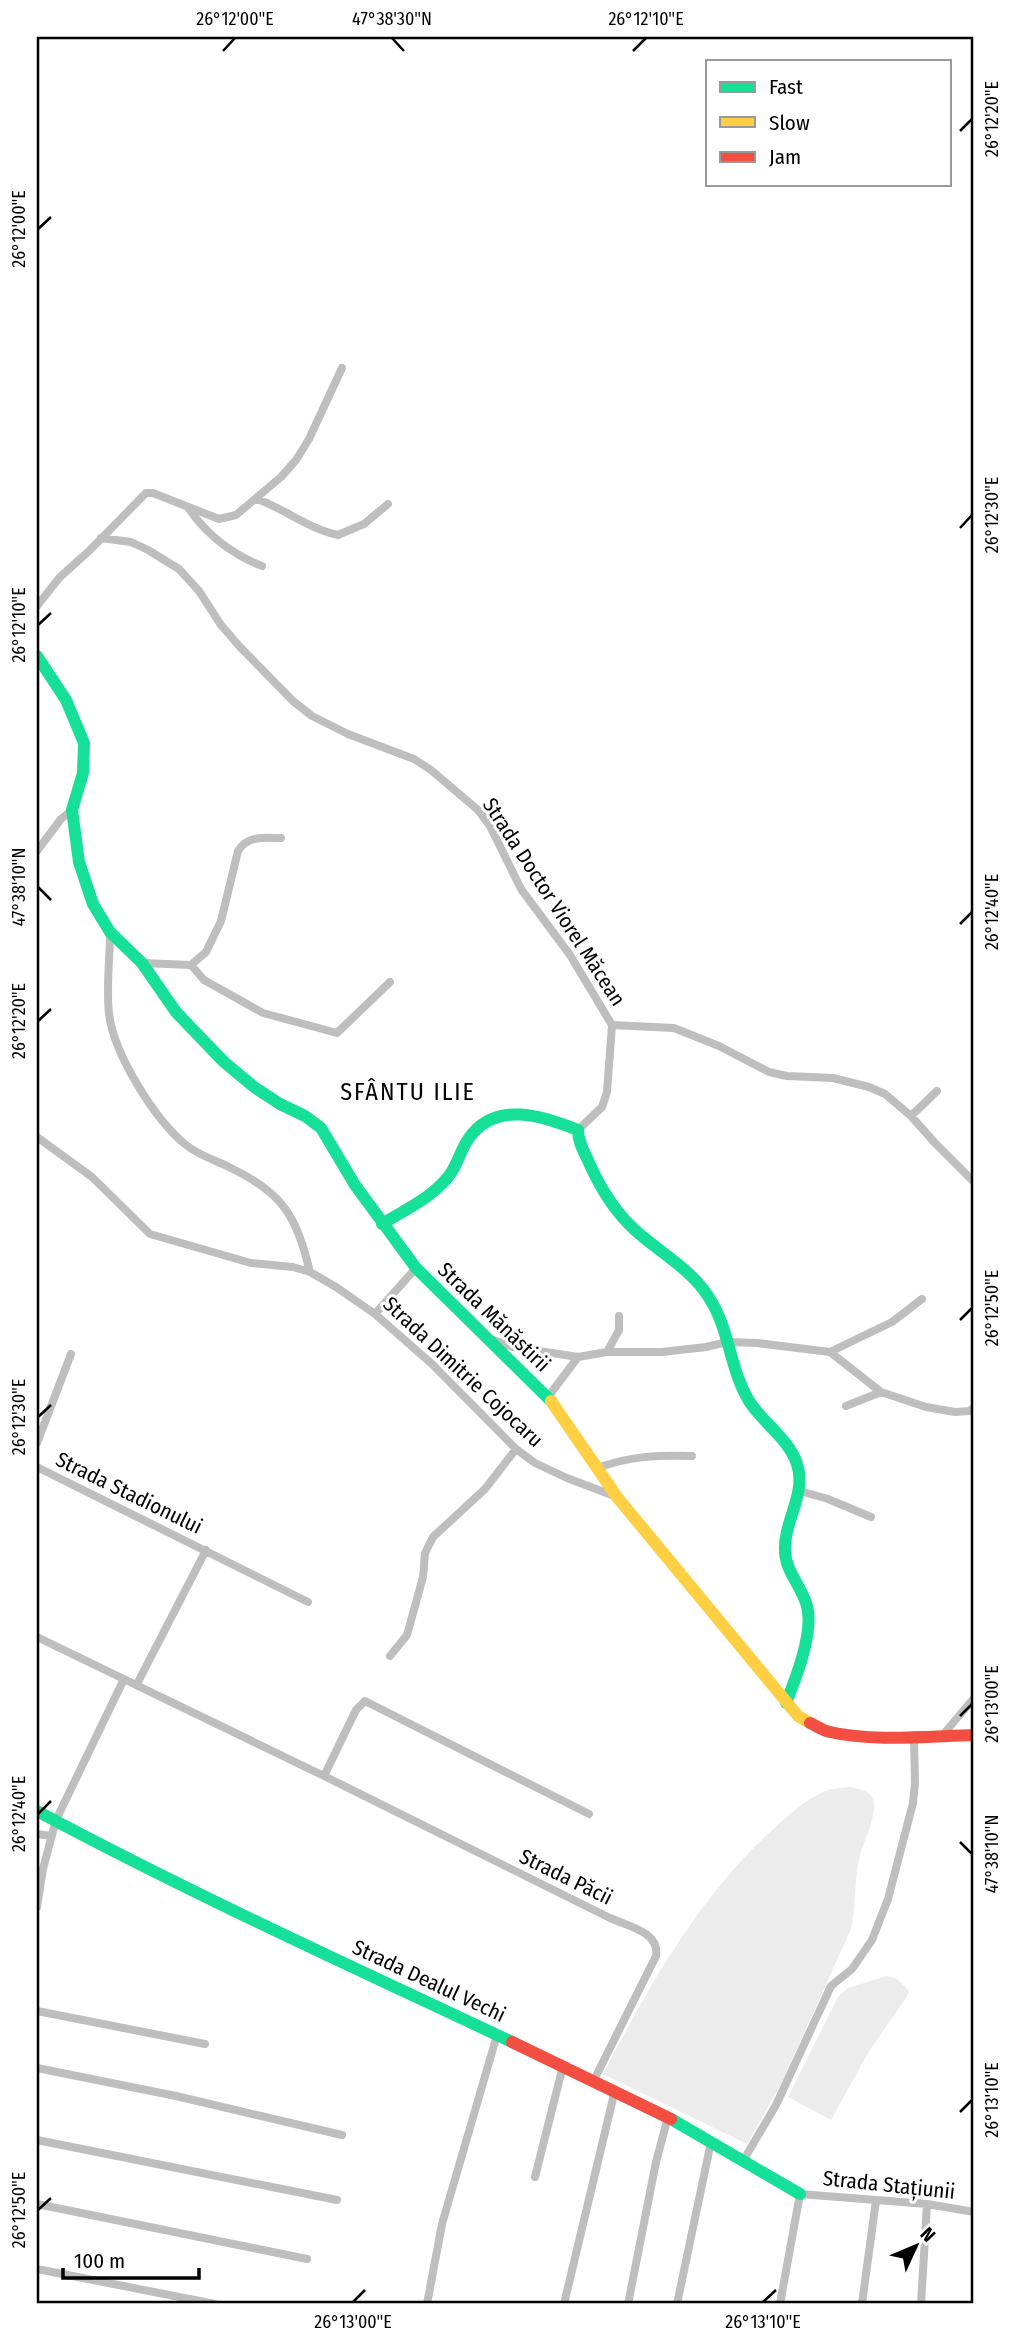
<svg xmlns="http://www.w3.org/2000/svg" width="1011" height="2341" viewBox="0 0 1011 2341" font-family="'Fira Sans Condensed',sans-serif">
<rect width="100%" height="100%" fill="#fff"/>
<path fill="#ececec" d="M 850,1787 C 859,1789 869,1790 873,1799 C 878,1811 865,1840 861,1852 C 853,1878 857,1904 851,1929 L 781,2084 L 747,2144 L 603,2074 C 648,1988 697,1900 768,1834 C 784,1819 800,1804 819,1794 C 828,1789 839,1788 850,1787 Z
M 887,1976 L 897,1979 L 909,1991 L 906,1998 L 869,2051 L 831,2120 L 788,2097 L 838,1997 L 848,1988 Z"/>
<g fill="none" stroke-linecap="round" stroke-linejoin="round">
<path stroke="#bebebe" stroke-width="8" d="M 257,499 C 285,509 309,529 338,535 L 364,524 L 388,504
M 189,509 C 208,536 231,554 262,566
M 101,538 L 131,542 L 148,550 L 179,569 L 199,591 L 221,625 L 240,647 L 293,701 L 312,716 L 348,734 L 414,759 L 431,770 L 478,810 L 490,826 L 521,889 L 570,955 L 612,1025 L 607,1092 L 602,1107 L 578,1130
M 37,606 L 60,577 L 89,551 L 146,493 L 153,493 L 219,519 L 236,515 L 281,477 L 296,460 L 309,439 L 342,368
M 37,851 L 61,819 L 72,810
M 110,932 C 110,959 106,986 109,1013 C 113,1053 155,1120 186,1145 C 198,1155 215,1160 229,1167 C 283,1193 296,1215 310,1272
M 142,963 L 191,965 L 206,952 L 221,921 L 238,851 C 247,835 265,838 281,838
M 191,965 L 204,980 L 263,1013 L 337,1033 L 390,982
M 612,1025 L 674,1028 L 719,1046 L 769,1072 L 787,1076 L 833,1078 L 869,1087 L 885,1094 L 911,1116 L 935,1143 L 974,1182
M 911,1116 L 937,1091
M 37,1137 L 92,1177 L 150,1234 L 251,1263 L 293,1267 L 310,1272 L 336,1287 L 375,1314 L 432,1364 L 516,1449 L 535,1463 L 567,1478 L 617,1497
M 375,1314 L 416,1268
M 493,1340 L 513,1347 L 578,1357 L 607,1352 L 662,1352 L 706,1347 L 727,1342 L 757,1343 L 830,1352 L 881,1392 L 926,1407 L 955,1412 L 969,1411 L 974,1408
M 607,1352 L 619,1330 L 619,1316
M 830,1352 L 892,1322 L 922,1299
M 548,1397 L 578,1357
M 846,1406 L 881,1392
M 37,1443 L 71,1354
M 37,1467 L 308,1602
M 597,1468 C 631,1456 656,1455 692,1456
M 800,1491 L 828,1499 L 871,1517
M 37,1637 L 324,1776 L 610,1918 C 628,1926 660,1932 656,1956 L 594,2080
M 390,1656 L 407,1635 L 423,1577 L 425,1553 L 433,1537 L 485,1489 L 516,1449
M 137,1684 L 206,1550
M 942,1736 L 974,1698
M 324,1776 L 356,1710 L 365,1701 L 589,1814
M 37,1834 L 51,1836
M 37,1907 L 43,1869 L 56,1820 L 124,1679
M 37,2011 L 205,2044
M 37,2068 L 176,2096 L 342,2135
M 37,2140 L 337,2200
M 743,2161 L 776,2105 L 831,1986 L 852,1969 L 872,1940 L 888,1899 L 913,1803 L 915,1783 L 914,1736
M 535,2177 L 563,2066
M 37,2204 L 307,2259
M 37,2269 L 215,2304
M 427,2304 L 442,2224 L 497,2035
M 564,2304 L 615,2090
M 628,2304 L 656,2162 L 668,2117
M 677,2304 L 711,2142
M 780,2304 L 800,2194 L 927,2204 L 974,2212
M 862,2304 L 876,2200
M 921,2304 L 927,2204"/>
<path stroke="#16e098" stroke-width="12" d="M 37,656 L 66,700 L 84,743 L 83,773 L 72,810 L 79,862 L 93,904 L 110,932 L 142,963 L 176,1012 L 224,1062 L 254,1087 L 280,1104 L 305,1116 L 321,1128 L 355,1185 L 416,1268 L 551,1401
M 382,1224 C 405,1210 431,1198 448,1177 C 458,1165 460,1150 469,1138 C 496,1100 543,1116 578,1130 C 578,1143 585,1153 590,1165 C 601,1189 615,1212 635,1230 C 657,1250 684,1265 703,1289 C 731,1325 727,1364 749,1401 C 763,1423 789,1439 797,1464 C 807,1494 783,1522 785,1552 C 786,1572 802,1587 807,1606 C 814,1632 796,1678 786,1703
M 37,1811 C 192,1894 353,1967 512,2042
M 671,2119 L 800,2194"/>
<path stroke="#ffcf43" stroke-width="12" d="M 551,1401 L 617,1497 L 798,1716 L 810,1723"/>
<path stroke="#f24e42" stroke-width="12" d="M 810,1723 C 817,1726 823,1731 830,1732 C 872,1742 930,1736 974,1735
M 512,2042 L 671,2119"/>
</g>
<path fill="none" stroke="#000" stroke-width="2.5" d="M 392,38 L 404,51M 223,51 L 235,38M 633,51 L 646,38M 960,131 L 972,119M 38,229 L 51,217M 960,528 L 972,515M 38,625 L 51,613M 38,887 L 51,900M 960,924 L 972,912M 38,1021 L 51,1009M 960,1320 L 972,1308M 38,1417 L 51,1405M 960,1716 L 972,1704M 38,1814 L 51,1801M 960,1842 L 972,1854M 960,2112 L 972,2100M 38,2210 L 51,2198M 353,2302 L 365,2290M 763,2302 L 776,2290"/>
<g text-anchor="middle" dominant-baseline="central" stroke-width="6" stroke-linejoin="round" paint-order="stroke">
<g font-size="21" fill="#000" stroke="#fff">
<text transform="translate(554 902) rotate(57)">Strada Doctor Viorel Măcean</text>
<text transform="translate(494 1317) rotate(44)">Strada Mănăstirii</text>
<text transform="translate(463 1372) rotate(43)">Strada Dimitrie Cojocaru</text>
<text transform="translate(129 1493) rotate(26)">Strada Stadionului</text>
<text transform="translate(566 1877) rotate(26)">Strada Păcii</text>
<text transform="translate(429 1981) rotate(25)">Strada Dealul Vechi</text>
<text transform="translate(889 2185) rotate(6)">Strada Stațiunii</text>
</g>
<g font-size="24" letter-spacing="2" fill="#000" stroke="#fff">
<text x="408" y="1092">SFÂNTU ILIE</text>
</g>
</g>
<rect width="1011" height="2341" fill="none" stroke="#ffffff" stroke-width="77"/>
<rect x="706" y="60" width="245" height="126" fill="#ffffff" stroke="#999999" stroke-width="2"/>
<rect x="720" y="82" width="35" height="10" fill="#16e098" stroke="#999999" stroke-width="2"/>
<text x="769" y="94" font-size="21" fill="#000000">Fast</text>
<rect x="720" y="117" width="35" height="10" fill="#ffcf43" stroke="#999999" stroke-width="2"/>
<text x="769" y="130" font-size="21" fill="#000000">Slow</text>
<rect x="720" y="152" width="35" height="10" fill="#f24e42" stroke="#999999" stroke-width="2"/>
<text x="769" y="164" font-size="21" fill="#000000">Jam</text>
<g transform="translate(916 2246) rotate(46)" stroke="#ffffff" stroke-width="5" paint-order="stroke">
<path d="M0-5L12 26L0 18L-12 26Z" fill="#000000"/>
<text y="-10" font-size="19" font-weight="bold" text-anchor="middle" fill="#000000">N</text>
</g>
<path d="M63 2268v10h136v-10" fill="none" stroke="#000000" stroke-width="3.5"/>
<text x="74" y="2268" font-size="21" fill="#000000" stroke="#ffffff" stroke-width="5" paint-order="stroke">100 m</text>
<rect x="38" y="38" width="934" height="2264" fill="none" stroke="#000" stroke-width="2.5"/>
<g font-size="18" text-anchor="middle" fill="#000">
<text x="235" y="25">26°12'00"E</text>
<text x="392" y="25">47°38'30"N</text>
<text x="646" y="25">26°12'10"E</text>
<text transform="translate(992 119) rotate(-90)" y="6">26°12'20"E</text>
<text transform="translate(19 229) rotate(-90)" y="6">26°12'00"E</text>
<text transform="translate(992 515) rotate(-90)" y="6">26°12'30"E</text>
<text transform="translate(19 625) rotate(-90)" y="6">26°12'10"E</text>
<text transform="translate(19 887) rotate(-90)" y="6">47°38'10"N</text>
<text transform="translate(992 912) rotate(-90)" y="6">26°12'40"E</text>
<text transform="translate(19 1021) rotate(-90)" y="6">26°12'20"E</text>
<text transform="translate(992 1308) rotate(-90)" y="6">26°12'50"E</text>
<text transform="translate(19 1417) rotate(-90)" y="6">26°12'30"E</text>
<text transform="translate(992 1704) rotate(-90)" y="6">26°13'00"E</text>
<text transform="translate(19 1814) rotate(-90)" y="6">26°12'40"E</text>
<text transform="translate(992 1854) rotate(-90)" y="6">47°38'10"N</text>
<text transform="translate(992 2100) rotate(-90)" y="6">26°13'10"E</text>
<text transform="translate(19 2210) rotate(-90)" y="6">26°12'50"E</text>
<text x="353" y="2328">26°13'00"E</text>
<text x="763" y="2328">26°13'10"E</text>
</g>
</svg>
